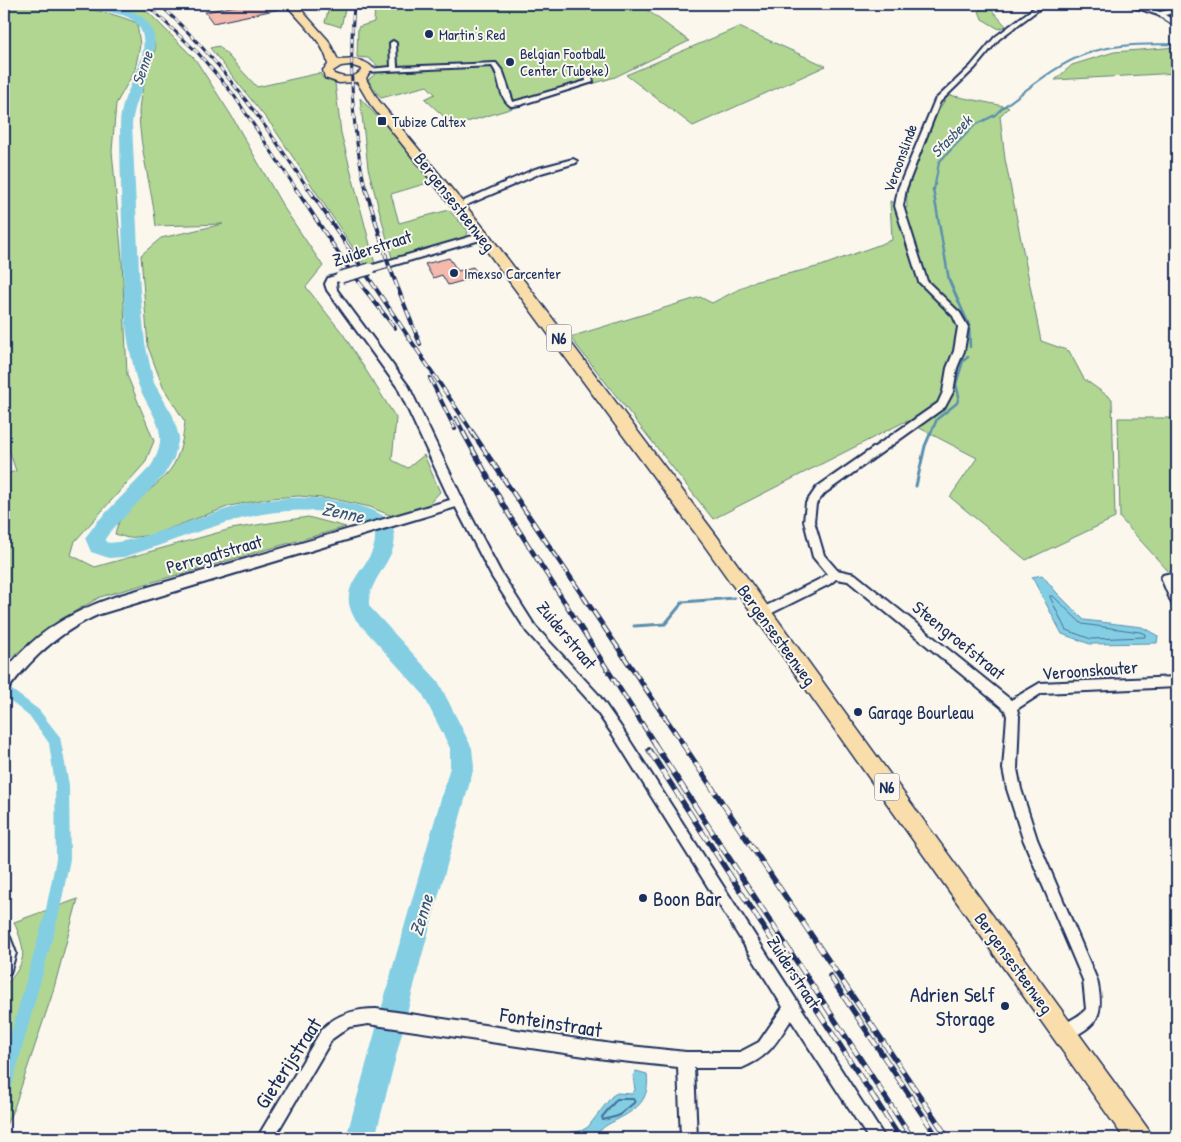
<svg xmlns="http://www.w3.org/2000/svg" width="1181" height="1142" viewBox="0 0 1181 1142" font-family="'Patrick Hand',sans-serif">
<rect width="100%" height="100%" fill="#fbf7ec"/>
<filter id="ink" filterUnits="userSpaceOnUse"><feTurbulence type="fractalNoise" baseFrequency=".02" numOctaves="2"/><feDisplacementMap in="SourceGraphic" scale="10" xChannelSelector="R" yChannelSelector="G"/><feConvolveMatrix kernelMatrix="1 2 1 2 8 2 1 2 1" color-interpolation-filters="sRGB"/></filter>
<g filter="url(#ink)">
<path fill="#b0d692" stroke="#668278" d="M 4,4 C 49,4 95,5 137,23 L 140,45 L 135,70 L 116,104 L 112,151 L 122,259 L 127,375 L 154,441 L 145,463 L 75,541 L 71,555 L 95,567 L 231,529 L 308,517 L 346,527 L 100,597 L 58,621 L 12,657 L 4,668 L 4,475 L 16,471 L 4,435 L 4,96 L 11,84 L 4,82 Z
M 92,4 L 138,4 L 150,14 L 195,59 L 231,115 L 284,208 L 323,266 L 306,287 L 343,334 L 396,418 L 392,460 L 408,468 L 424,455 L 440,492 L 429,504 L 392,516 L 370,507 L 334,499 L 299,496 L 271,498 L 230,506 L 152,535 L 128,538 L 115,534 C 120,506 153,492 170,470 C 180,457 183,438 185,422 L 163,387 L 148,347 L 141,255 L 161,238 L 223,224 L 156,226 C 152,188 140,152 139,113 C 139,91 150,71 155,50 C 156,45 153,41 151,36 C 140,7 120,7 92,4 Z
M 330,4 L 346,4 L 341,27 L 325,22 Z
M 375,4 L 639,4 L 689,41 L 615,77 L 454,126 L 425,99 L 435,94 L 427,86 L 381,98 L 368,80 L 375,74 L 377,65 L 368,58 L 357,57 L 358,27 L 374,22 Z
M 982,7 L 990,8 L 1006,26 L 999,29 L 982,19 L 979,11 Z
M 739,27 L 826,66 L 693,126 L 626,75 Z
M 219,46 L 257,87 L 320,73 L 323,78 L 335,83 L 341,133 L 375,264 L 365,266 L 273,127 L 210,48 Z
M 1177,47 L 1177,73 L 1055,80 L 1072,65 L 1114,52 Z
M 949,95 L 1009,107 L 1000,116 L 1005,159 L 1041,341 L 1069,351 L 1084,379 L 1112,399 L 1115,518 L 1026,560 L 950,497 L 977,458 L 906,421 L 713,519 L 570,337 L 700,297 L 712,303 L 753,282 L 821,266 L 892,240 L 890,201 L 907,208 C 907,202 906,195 908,189 C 913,169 936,108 949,95 Z
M 360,98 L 397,138 L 431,182 L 391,194 L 399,223 L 449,210 L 468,231 L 467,235 L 460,239 L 392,258 L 368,168 Z
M 1118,418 L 1177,418 L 1177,569 L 1169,572 L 1120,518 Z
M 78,899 L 52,995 L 14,1108 L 4,1129 L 4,987 C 27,962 27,953 14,922 Z"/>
<path fill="#84cee4" stroke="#5a8eae" d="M 1042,575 L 1057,593 L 1084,620 L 1142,627 L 1158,636 L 1157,643 L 1090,644 L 1062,634 L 1032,577 Z
M 636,1071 L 647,1074 C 651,1105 631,1112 607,1125 C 602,1128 597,1134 593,1138 L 531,1138 L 581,1131 L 588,1127 L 612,1096 L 617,1093 L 632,1094 L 635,1090 L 633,1076 Z"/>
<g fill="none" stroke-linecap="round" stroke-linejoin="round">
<path stroke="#456f94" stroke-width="1" d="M 1050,596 L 1053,596 L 1082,624 L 1140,632 L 1145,634 L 1145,637 L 1091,639 L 1066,630 Z"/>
<path stroke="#456f94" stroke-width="2" d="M 617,1099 L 633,1099 L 635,1102 L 618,1116 L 603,1120 L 602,1117 Z"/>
<path stroke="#5a8eae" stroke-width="2" d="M 934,190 L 939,162 L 975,125 L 995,115 L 1002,108 C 1027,90 1057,64 1086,54 C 1114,43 1147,45 1177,44"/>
<path stroke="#5a8eae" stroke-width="2.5" d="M 933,189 L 949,280 L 969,325 L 970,347
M 931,433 L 937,419 L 957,403 L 959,396 L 956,384 L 963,361 L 968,357"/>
<path stroke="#5a8eae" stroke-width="3" d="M 916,486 L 925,446 L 931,432
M 634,626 L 665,624 L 683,602 L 734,598"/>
<path fill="#84cee4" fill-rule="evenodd" d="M 4,684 L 39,710 L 60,737 L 69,785 L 70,859 L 59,914 L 12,1085 L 10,1091 L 4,1093 L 4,1058 L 45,914 L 56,859 L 55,785 L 49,743 L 31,718 L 4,696 Z"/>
<path fill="#84cee4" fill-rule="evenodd" d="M 72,4 C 111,4 168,5 152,62 C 146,84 134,102 132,124 L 140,290 L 145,343 L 154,383 L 173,416 L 179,437 L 174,458 L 164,475 L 110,532 L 105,539 L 106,542 C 121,548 217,511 240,505 C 280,496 317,495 356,505 C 372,509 390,515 394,532 C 400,557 367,579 369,606 L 438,681 L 472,748 L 474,767 L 421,959 L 375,1138 L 346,1138 L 395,959 L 450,767 L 450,748 L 422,693 L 356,620 C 330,581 383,564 374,530 C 366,521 355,519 344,516 C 268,496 194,536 124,557 L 109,558 L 91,552 L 85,538 L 97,522 L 151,466 C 171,433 154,419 140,389 C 136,380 134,370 132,360 C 124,328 124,294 123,261 C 122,216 120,170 120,124 C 120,116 122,109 124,101 C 132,79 157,42 134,21 C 118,8 78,12 72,4 Z"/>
</g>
<path fill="#f4baab" stroke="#1b2f5e" d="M 246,4 L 283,4 L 284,8 L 213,23 L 205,12 Z
M 449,258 L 458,271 L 473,267 L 480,276 L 448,285 L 442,275 L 433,278 L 425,264 Z"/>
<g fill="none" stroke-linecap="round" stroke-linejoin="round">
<g stroke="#1b2f5e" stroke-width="4">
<path id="minor" d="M 1039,4 L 1046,4 L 999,39 L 975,68 L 940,102 L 906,189 L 903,206 L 927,281 L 960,313 L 968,327 L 964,351 L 957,368 L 953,392 L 945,407 L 825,493 L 816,504 L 814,521 L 824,555 L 837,570 L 855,574 L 1011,700 L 1040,683 L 1177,677 L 1177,687 L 1042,693 L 1017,709 L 1019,716 L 1017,769 L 1021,789 L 1037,839 L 1097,980 C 1105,1016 1098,1026 1064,1041 L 1059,1038 L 1056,1033 C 1061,1022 1078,1019 1086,1009 L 1083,980 L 1023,839 L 1007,789 L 1003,769 L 1007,716 L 1005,710 L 848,581 L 836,579 L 830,584 L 766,616 L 758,616 L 756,613 L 758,610 L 822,578 L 827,574 L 813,557 L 804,521 L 806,503 L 817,487 L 938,403 L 943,392 L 947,368 L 954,351 L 958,327 L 953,316 L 919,282 L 895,206 L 898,189 L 935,100 L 971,66 L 995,37 Z
M 1126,4 L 1134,4 L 1160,12 L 1177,8 L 1177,12 L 1165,15 L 1177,22 L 1177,27 L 1158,15 Z
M 393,41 L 396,43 L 397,67 L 496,63 L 503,72 L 513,102 L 586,81 L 585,73 L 588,71 L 591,73 L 593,82 L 520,105 L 511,106 C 498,98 501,77 492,66 L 366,72 L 365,71 L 368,69 L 391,67 L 390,43 Z
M 573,159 L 577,161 L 576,163 L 541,173 L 462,207 L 455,205 L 535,169 Z
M 458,498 L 462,499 L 500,571 L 535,626 L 598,694 L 621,727 L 885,1138 L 868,1138 L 791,1020 C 775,1044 770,1056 742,1068 L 694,1068 L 697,1138 L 681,1138 L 678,1067 L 612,1060 L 368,1024 L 349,1027 L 332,1039 L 274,1138 L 257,1138 L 322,1029 C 337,1014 355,1009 376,1009 L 612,1044 L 686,1052 L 740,1052 L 759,1042 L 783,1007 L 613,735 L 590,702 L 527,632 L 492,577 L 453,502 Z
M 1167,574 L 1171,575 L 1177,589 L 1177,608 L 1173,606 L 1161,578 L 1163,575 Z"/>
</g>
<g stroke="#1b2f5e" stroke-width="4">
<path id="tertiary" d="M 483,233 L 488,236 L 487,238 L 374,271 L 366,271 L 365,269 L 366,267 Z
M 341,274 L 346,277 L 336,282 L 337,290 L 409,387 L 464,502 L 463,505 L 100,614 C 62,630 33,656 9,688 L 4,690 L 4,673 C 32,634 72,611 117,596 L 450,500 L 398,388 L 327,290 L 325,284 L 328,278 Z
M 4,934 L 10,937 L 16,953 L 10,973 L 4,976 Z"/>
</g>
<g stroke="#1b2f5e" stroke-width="3">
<path id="primary" d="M 286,4 L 296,4 L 328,40 L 338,60 C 351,59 364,58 373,68 L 366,78 L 367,81 L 379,101 L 488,233 L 716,535 L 1148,1129 L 1152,1138 L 1124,1138 L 704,545 L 478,239 L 370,104 L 357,82 L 339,83 L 325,78 L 323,70 L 328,65 C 326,43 299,21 286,4 ZM 350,65 L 362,69 C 356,79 344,78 334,74 L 333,71 L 341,66 Z"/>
</g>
<use href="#minor" fill="#fbf7ec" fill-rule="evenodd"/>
<use href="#tertiary" fill="#fbf7ec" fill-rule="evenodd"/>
<use href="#primary" fill="#f9deab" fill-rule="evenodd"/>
<g stroke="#1b2f5e" stroke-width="3">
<path id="rail-far3" d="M 146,4 L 198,53 L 233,94 L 297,190
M 159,4 C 219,58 264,123 309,190
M 354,4 C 349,67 351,129 366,190"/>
</g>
<g stroke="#1b2f5e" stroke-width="4">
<path id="rail-far2" d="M 296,189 L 351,272 L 395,328
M 309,189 L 473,433
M 366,189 L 388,263 L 420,344
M 430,378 L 455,429
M 456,418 L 464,433"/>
</g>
<g stroke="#1b2f5e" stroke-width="5">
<path id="rail-far1" d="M 463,432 L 509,515 L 655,744
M 472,432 L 683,744"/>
</g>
<g stroke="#1b2f5e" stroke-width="5.5">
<path id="rail" d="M 654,743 L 912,1138
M 682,743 L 948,1138
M 649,750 L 900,1138
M 830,976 L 938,1138"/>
</g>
<use href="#rail-far3" stroke="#fbf7ec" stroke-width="2" stroke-dasharray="5.5" stroke-linecap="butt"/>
<use href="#rail-far2" stroke="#fbf7ec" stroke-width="2.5" stroke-dasharray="8" stroke-linecap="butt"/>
<use href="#rail-far1" stroke="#fbf7ec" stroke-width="3" stroke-dasharray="9" stroke-linecap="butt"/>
<use href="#rail" stroke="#fbf7ec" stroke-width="4" stroke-dasharray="12" stroke-linecap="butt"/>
<g stroke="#1b2f5e" stroke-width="14" stroke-linecap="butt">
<path id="tertiary-bridge" d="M 341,277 L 370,269"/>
</g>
<use href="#tertiary-bridge" stroke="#fbf7ec" stroke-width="11"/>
</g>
</g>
<g fill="#1b2f5e" stroke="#fbf7ec" stroke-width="2">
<circle cx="429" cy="34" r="5"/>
<circle cx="510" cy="62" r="5"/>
<rect x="377" y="116" width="10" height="10" rx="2.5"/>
<circle cx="454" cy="273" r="5"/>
<circle cx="858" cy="712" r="5"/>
<circle cx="643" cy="898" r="5"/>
<circle cx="1005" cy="1006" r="5"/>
</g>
<g text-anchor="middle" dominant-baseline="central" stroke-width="4" stroke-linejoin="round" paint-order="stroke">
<g font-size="15" fill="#1b2f5e" stroke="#fbf7ec" text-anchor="start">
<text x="439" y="34">Martin's Red</text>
<text x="520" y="53">Belgian Football<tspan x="520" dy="17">Center (Tubeke)</tspan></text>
<text x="392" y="121">Tubize Caltex</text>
<text x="464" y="273">Imexso Carcenter</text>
</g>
<g font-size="15" fill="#1b2f5e" stroke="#fbf7ec">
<text transform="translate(900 158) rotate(-70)">Veroonslinde</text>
</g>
<g font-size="16" font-style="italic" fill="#355780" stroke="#fbf7ec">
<text transform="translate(142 68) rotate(-71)">Senne</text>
<text transform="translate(951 136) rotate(-46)">Stasbeek</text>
</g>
<g fill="#fbf7ec" stroke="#5e6b89" stroke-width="1">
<rect x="546.5" y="324.5" width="25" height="27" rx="4"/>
<rect x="874.5" y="773.5" width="25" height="27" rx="4"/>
</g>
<g font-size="16" font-weight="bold" fill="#1b2f5e">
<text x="559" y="338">N6</text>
<text x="887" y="787">N6</text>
</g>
<g font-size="18" fill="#1b2f5e" stroke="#fbf7ec">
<text transform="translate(455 202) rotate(52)">Bergensesteenweg</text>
<text transform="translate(372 248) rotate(-18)">Zuiderstraat</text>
<text transform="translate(214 554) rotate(-16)">Perregatstraat</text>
<text transform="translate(567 635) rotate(50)">Zuiderstraat</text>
<text transform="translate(777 635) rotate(54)">Bergensesteenweg</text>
<text transform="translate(959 640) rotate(39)">Steengroefstraat</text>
<text transform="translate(1090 670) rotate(-4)">Veroonskouter</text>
<text transform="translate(1014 963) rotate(54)">Bergensesteenweg</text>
<text transform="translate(794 972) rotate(57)">Zuiderstraat</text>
</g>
<g font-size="18" fill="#1b2f5e" stroke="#fbf7ec" text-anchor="start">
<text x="868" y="712">Garage Bourleau</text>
</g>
<g font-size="19" font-style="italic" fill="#355780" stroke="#fbf7ec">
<text transform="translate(343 512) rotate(12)">Zenne</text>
<text transform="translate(421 915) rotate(-73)">Zenne</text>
</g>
<g font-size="21" fill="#1b2f5e" stroke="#fbf7ec" text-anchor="start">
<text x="653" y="898">Boon Bar</text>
<text x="995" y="994" text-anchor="end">Adrien Self<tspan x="995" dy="24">Storage</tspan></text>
</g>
<g font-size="21" fill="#1b2f5e" stroke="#fbf7ec">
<text transform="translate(551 1022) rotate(9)">Fonteinstraat</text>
<text transform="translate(288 1063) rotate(-57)">Gieterijstraat</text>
</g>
</g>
<rect width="1181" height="1142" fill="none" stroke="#fbf7ec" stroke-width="20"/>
<rect x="10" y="10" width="1161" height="1122" fill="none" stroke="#1b2f5e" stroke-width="2" filter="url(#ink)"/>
</svg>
